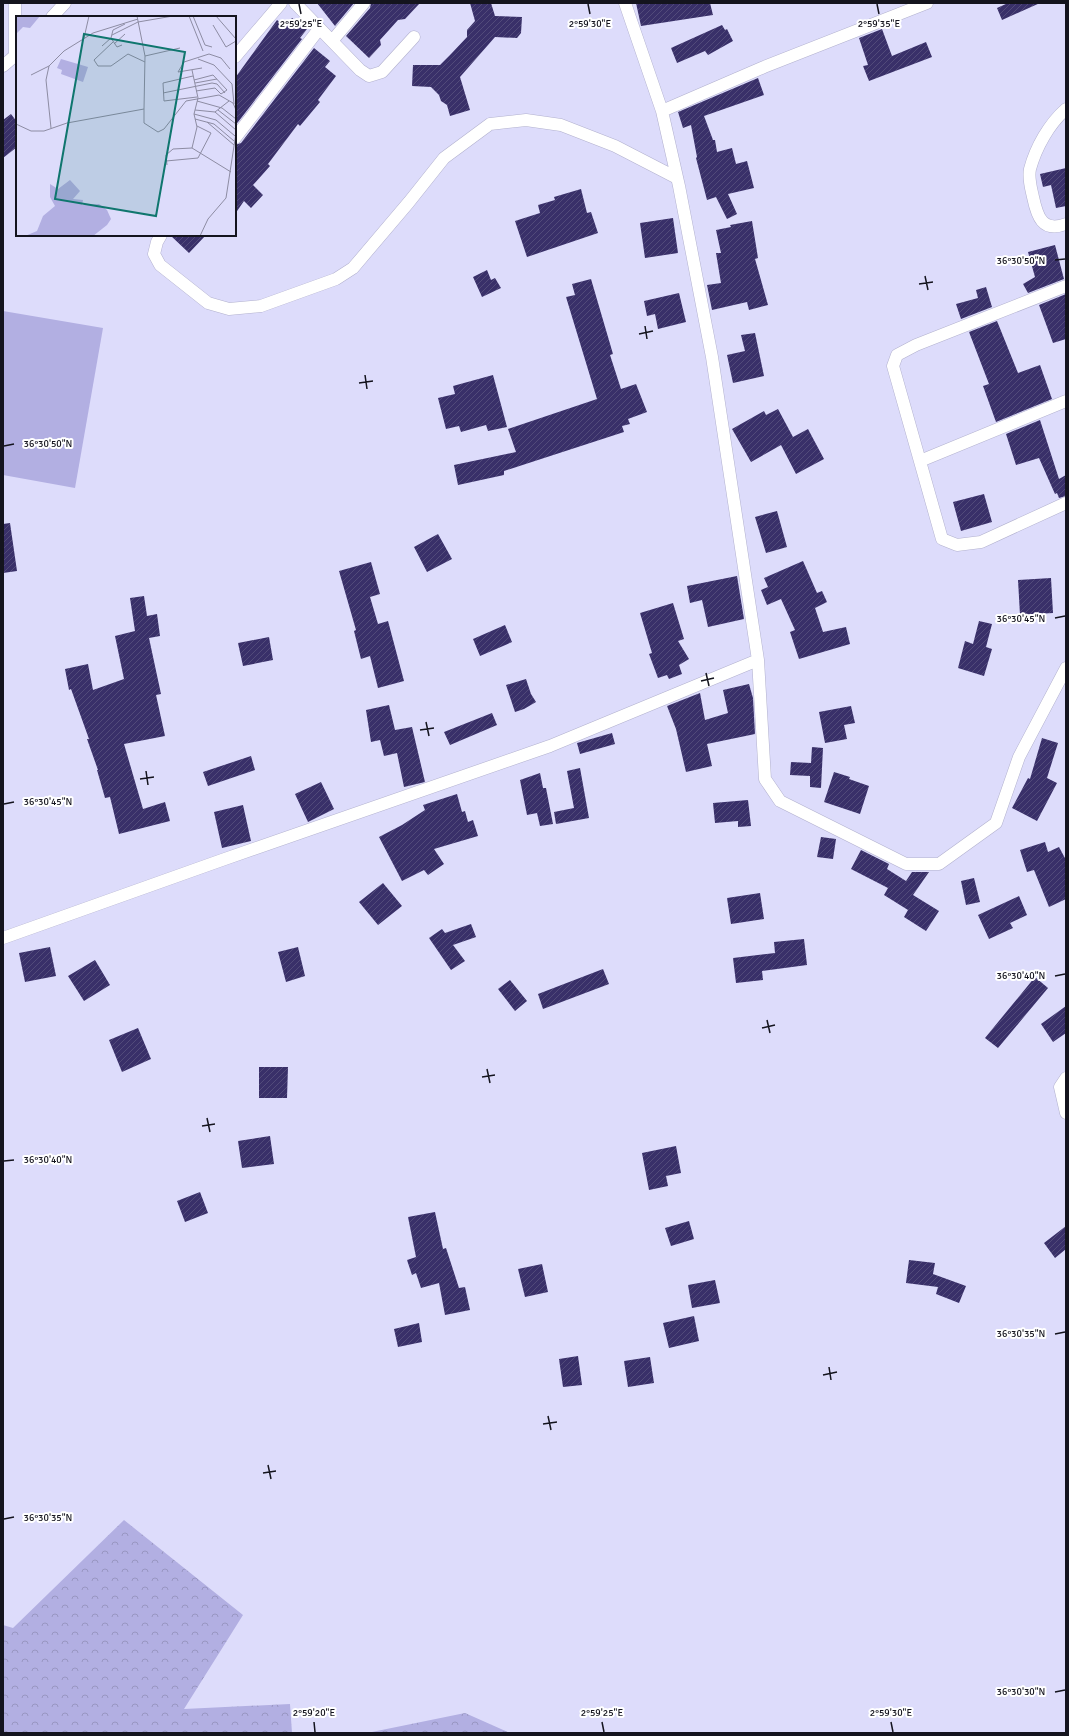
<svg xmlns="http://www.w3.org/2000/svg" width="1069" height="1736" viewBox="0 0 1069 1736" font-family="Signika,sans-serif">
<defs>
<pattern id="forest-crowns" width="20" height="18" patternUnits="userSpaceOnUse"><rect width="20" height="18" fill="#b2afe2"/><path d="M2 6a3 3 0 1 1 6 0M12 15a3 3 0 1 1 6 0" fill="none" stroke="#9896c1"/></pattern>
<pattern id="building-hatch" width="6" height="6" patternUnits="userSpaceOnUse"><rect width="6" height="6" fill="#393069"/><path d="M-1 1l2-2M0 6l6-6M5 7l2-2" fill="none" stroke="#524b7a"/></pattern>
</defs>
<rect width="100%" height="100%" fill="#dddcfb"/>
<path fill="#b2afe2" d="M 3,311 L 103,328 L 75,488 L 3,475 Z"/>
<path fill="url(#forest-crowns)" d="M 124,1520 L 243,1615 L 184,1709 L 290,1704 L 292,1733 L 3,1733 L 3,1625 L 13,1628 Z
M 465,1713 L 510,1733 L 367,1733 Z"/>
<path fill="url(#building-hatch)" d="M 317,3 L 354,3 L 335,26 Z
M 371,3 L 420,3 L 405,19 L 398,20 L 380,40 L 381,45 L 369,58 L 346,36 L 370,8 Z
M 470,3 L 491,3 L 495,16 L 522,17 L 521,33 L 517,38 L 495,37 L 460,77 L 470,110 L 450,116 L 447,105 L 441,101 L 439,95 L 431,87 L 412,86 L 413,65 L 440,65 L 451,54 L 467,37 L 467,30 L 475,21 Z
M 636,3 L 710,3 L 713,15 L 641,26 Z
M 1008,3 L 1040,3 L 1002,20 L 997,8 Z
M 292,18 L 307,29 L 300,38 L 302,39 L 235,126 L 235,78 L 277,20 L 286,27 Z
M 722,25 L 725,30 L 727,29 L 733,41 L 708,55 L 705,51 L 677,63 L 671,48 Z
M 882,29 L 892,56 L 926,42 L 932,57 L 869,81 L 863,66 L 868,65 L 859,38 Z
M 314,48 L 330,61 L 325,67 L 336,76 L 318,100 L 320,102 L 300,126 L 298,124 L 268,164 L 270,166 L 253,185 L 263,195 L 251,208 L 244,201 L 235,214 L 235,145 L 241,143 Z
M 758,78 L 764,95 L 704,116 L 713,140 L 715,140 L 717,152 L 732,148 L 736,164 L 747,161 L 754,188 L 728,194 L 737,214 L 727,219 L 716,197 L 707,200 L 696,158 L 697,157 L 691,125 L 683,128 L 678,112 Z
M 11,114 L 17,122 L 17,147 L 3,158 L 3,120 Z
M 1066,168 L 1066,206 L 1056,208 L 1051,185 L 1043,187 L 1040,174 Z
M 581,189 L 587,213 L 591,212 L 598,233 L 527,257 L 515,221 L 540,213 L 538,205 L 555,200 L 554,197 Z
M 673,218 L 678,253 L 645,258 L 640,223 Z
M 752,221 L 758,258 L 755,259 L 768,305 L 749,310 L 747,302 L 712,310 L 707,285 L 721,283 L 716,253 L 721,253 L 716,230 L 731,227 L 730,225 Z
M 170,235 L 206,235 L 189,253 Z
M 1055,245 L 1064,279 L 1028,293 L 1023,284 L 1035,277 L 1028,252 Z
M 487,270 L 491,280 L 495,278 L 501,288 L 482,297 L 473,277 Z
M 591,279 L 613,354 L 610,355 L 621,389 L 636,384 L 647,412 L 628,419 L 630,424 L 622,426 L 624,432 L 504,471 L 504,475 L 458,485 L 454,465 L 516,452 L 508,429 L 597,399 L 566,297 L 575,295 L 572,284 Z
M 986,287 L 992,307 L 961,319 L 956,304 L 978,298 L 976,290 Z
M 679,293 L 686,322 L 658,329 L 655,314 L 647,316 L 644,301 Z
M 1066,294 L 1066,339 L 1053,343 L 1039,305 Z
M 997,321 L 1018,373 L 1040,365 L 1052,399 L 996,422 L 983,386 L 989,384 L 969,332 Z
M 755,333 L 764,376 L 733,383 L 727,355 L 745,351 L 741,335 Z
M 493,375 L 507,427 L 488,431 L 486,425 L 461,432 L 459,426 L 446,429 L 438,398 L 455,394 L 453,386 Z
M 778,409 L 793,437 L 808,429 L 824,459 L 796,474 L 781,445 L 751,462 L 732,429 L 764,411 L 766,415 Z
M 1040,420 L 1059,479 L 1066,475 L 1066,496 L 1059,498 L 1057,493 L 1055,494 L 1039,458 L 1016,465 L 1006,434 Z
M 984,494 L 992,522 L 961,531 L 953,502 Z
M 777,511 L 787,547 L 766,553 L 755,517 Z
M 10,523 L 17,571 L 3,573 L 3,524 Z
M 438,534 L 452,559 L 427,572 L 414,547 Z
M 803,561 L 817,593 L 822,591 L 827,602 L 815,608 L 823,632 L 846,627 L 850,644 L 799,659 L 790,632 L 795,630 L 781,599 L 767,605 L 761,590 L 768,587 L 764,578 Z
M 371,562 L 380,594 L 370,597 L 378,624 L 388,621 L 404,681 L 378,688 L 370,656 L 361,659 L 354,631 L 356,630 L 339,571 Z
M 737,576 L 744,619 L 708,627 L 702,600 L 690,603 L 687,586 Z
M 1051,578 L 1053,613 L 1020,615 L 1018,580 Z
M 144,596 L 147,616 L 157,614 L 160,636 L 149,638 L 161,694 L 156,695 L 165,736 L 124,744 L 143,809 L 165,802 L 170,821 L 119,834 L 110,797 L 105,798 L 97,770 L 98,770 L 87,739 L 89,739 L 71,689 L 69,690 L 65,669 L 88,664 L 93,690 L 124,679 L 115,636 L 135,631 L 130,598 Z
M 673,603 L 684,639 L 678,641 L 689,659 L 679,665 L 682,674 L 669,679 L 667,675 L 658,678 L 649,654 L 652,653 L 640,613 Z
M 979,621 L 992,624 L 986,647 L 992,649 L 984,676 L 958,668 L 965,641 L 973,644 Z
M 505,625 L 512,642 L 480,656 L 473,639 Z
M 269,637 L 273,660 L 243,666 L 238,643 Z
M 526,679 L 531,694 L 536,702 L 524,709 L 515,712 L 506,685 Z
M 749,684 L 753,698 L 755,734 L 707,744 L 712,766 L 686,772 L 676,729 L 667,706 L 700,693 L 705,720 L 728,713 L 723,690 Z
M 389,705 L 395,730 L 412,727 L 425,782 L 404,787 L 397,753 L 384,756 L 380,740 L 371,742 L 366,710 Z
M 851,706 L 855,723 L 844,725 L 847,739 L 825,743 L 819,712 Z
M 492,713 L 497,725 L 450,745 L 444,732 Z
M 612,733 L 615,744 L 580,754 L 577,743 Z
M 1042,738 L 1058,743 L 1047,778 L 1057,783 L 1037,821 L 1012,808 L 1028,778 L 1030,779 Z
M 812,747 L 823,748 L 821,788 L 810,787 L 810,776 L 790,775 L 791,762 L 811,763 Z
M 251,756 L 255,770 L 208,786 L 203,772 Z
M 580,768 L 589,818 L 556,824 L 554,812 L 574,808 L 567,771 Z
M 834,772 L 850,777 L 849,779 L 869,786 L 860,814 L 824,802 Z
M 540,773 L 543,788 L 546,788 L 553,824 L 540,826 L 537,813 L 527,815 L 520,780 Z
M 321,782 L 334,809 L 308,822 L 295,794 Z
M 457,794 L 462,812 L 465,811 L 468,822 L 473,820 L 478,836 L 434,849 L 444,864 L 428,875 L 424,870 L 402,881 L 379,837 L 402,825 L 425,810 L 423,805 Z
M 748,800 L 751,826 L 738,827 L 738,821 L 715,823 L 713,803 Z
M 243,805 L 251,841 L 222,848 L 214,812 Z
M 821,837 L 836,839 L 833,859 L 817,857 Z
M 1045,842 L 1048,852 L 1059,847 L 1066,860 L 1066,899 L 1049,907 L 1034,870 L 1027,872 L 1020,850 Z
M 861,850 L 889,864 L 887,869 L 906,881 L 912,872 L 929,872 L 913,895 L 939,911 L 926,931 L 904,917 L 908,910 L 884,895 L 888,888 L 851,869 Z
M 974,878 L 980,902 L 966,905 L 961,881 Z
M 383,883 L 402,906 L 378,925 L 359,902 Z
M 760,893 L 764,919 L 731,924 L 727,898 Z
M 1019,896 L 1027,915 L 1010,923 L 1013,928 L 989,939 L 978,915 Z
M 471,924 L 476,937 L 453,945 L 465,961 L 451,970 L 429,938 L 442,929 L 445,933 Z
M 804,939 L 807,965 L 762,971 L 763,980 L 736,983 L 733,958 L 775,953 L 774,942 Z
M 50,947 L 56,976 L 25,982 L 19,953 Z
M 298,947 L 305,976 L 286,982 L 278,952 Z
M 95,960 L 110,985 L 84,1001 L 68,976 Z
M 603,969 L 609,984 L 543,1009 L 538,994 Z
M 1035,977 L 1048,988 L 998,1048 L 985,1038 Z
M 510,980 L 527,1001 L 515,1011 L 498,989 Z
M 1066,1006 L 1066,1033 L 1053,1042 L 1041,1024 Z
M 138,1028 L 151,1059 L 122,1072 L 109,1040 Z
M 259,1067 L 288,1067 L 287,1098 L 259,1098 Z
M 270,1136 L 274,1164 L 242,1168 L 238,1141 Z
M 676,1146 L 681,1173 L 666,1176 L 668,1186 L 649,1190 L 642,1153 Z
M 200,1192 L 208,1213 L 185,1222 L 177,1201 Z
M 435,1212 L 443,1249 L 446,1248 L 459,1288 L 465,1287 L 470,1310 L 445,1315 L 439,1283 L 421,1288 L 416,1273 L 412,1275 L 407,1260 L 416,1257 L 408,1217 Z
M 689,1221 L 694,1239 L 671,1246 L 665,1228 Z
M 1066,1226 L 1066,1249 L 1055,1258 L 1044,1243 Z
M 909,1260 L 935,1263 L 933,1274 L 966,1286 L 959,1303 L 936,1294 L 938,1287 L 906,1283 Z
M 542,1264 L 548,1292 L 525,1297 L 518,1269 Z
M 715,1280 L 720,1303 L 692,1308 L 688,1285 Z
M 694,1316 L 699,1341 L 669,1348 L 663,1323 Z
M 419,1323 L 422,1342 L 398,1347 L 394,1329 Z
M 578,1356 L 582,1385 L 563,1387 L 559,1359 Z
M 650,1357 L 654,1383 L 628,1387 L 624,1361 Z"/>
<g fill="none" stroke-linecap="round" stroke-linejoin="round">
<g stroke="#b2b1ce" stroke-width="13">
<path id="minor" d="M 295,3 L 360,70 L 369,76 L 382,72 L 414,37
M 52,17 L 65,3
M 332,41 L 364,3
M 15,56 L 15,3
M 235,57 L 281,3
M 3,66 L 17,54
M 1066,109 C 1049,124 1036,147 1030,169 C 1028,178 1031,188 1033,197 C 1037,216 1042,233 1066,224
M 662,111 L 764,67 L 927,3
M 235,138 L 319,29
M 161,235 L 157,242 L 154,254 L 160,265 L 208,303 L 229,309 L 261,306 L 336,279 L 353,268 L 409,202 L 444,158 L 490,124 L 526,120 L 561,125 L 615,146 L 677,178
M 1066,286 L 916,345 L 897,355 L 893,366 L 942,539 L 957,545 L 981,542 L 1066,503
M 920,461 L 1066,401
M 758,660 L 765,779 L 780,801 L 906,864 L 939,864 L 996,823 L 1019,757 L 1066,668
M 3,938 L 222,860 L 550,746 L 758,660 L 712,357 L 679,186 L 662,111 L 625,3
M 1066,1078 L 1060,1087 L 1066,1113"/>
</g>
<use href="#minor" stroke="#fff" stroke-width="12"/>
</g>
<path fill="none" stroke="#14141e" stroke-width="1.5" d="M 299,4 L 301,14M 588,4 L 590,14M 877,4 L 879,14M 1055,260 L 1065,259M 925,276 L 928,290M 919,284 L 933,282M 645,326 L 647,339M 639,334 L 653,331M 365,375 L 367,389M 359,383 L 373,381M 4,446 L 14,444M 1055,618 L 1065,616M 706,673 L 709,686M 701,681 L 714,678M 426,722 L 429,736M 420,730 L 434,728M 146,771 L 148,785M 140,779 L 154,777M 4,804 L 14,802M 1055,976 L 1065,974M 767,1020 L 770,1033M 762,1028 L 775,1025M 487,1069 L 490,1083M 482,1077 L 495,1075M 207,1118 L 210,1132M 202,1126 L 215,1124M 4,1161 L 14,1160M 1055,1334 L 1065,1332M 829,1367 L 831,1380M 823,1375 L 837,1372M 548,1416 L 551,1430M 543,1424 L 557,1422M 268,1465 L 271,1479M 263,1473 L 276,1471M 4,1519 L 14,1517M 1055,1692 L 1065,1690M 314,1722 L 315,1732M 602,1722 L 604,1732M 891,1722 L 893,1732"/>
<g transform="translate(16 16)">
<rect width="220" height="220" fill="#dddcfb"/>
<path d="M 45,43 L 72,51 L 67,66 L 45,58 L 46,54 L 41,52 Z" fill="#b2afe2"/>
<path d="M 54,164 L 64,175 L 57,183 L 67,184 L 66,189 L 83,188 L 91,194 L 95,203 L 91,209 L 77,220 L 9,220 L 21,215 L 27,200 L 39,190 L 34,181 L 34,168 L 42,173 Z" fill="#b2afe2"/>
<path d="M 0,0 L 24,0 L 14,12 L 7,11 L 0,18 Z" fill="#b2afe2"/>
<path fill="none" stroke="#8d8ca3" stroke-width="1" d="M 173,0 L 187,35M 177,0 L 189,29 L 196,31M 200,0 L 220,23M 197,9 L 210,31 L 220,25M 96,19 L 122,6 L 157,0M 68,22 L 73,0M 97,26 L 78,44 L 82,50 L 95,50 L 112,38 L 129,46M 98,28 L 109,18M 106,29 L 101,31 L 95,22 L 97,14 L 109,8M 86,30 L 95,22M 129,40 L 164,32M 182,43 L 198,49 L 216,68 L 218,88M 33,50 L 30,64 L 35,112M 186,52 L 162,56 L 168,46 L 193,38 L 205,42 L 214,53M 15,59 L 33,50 L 48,35 L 77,17 L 122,3M 177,60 L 147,67 L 148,85 L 181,81M 178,64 L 197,59 L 211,74 L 205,78 L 199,72 L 180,75M 179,67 L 201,63M 147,77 L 196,67 L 201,68 L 209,77M 181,85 L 206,92 L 220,103M 128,93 L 128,107 L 142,116 L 148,113 L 170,85 L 203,79 L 217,87 L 220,94M 179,94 L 199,96 L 213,85M 202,94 L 220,108M 199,96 L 220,114M 178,98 L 200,104 L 219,120M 179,103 L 198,108 L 218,125M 191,106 L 218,129M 0,108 L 15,115 L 28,115 L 51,107 L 128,93 L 129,40 L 121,0M 176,132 L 181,111 L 178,98 L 182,82 L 176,54M 150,145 L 182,142 L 195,117 L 181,110M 151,149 L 150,139 L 157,133 L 176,132 L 215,156M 184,220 L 192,203 L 210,182 L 220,117"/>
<path fill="#0f766e" fill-opacity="0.15" stroke="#0f766e" stroke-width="2" d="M 68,18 L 169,36 L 140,200 L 39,183 Z"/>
<rect width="220" height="220" fill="none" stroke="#14141e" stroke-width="2"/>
</g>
<g font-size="10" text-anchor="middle" fill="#14141e" stroke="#fff" stroke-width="4" stroke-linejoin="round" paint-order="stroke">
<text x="301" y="27">2°59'25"E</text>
<text x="590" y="27">2°59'30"E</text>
<text x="879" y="27">2°59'35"E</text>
<text x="1021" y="264">36°30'50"N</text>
<text x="48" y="447">36°30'50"N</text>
<text x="1021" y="622">36°30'45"N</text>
<text x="48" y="805">36°30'45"N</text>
<text x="1021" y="979">36°30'40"N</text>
<text x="48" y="1163">36°30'40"N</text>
<text x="1021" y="1337">36°30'35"N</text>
<text x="48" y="1521">36°30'35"N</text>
<text x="1021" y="1695">36°30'30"N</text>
<text x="314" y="1716">2°59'20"E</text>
<text x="602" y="1716">2°59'25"E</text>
<text x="891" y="1716">2°59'30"E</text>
</g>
<rect width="1069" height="1736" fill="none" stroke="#14141e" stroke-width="8"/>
</svg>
